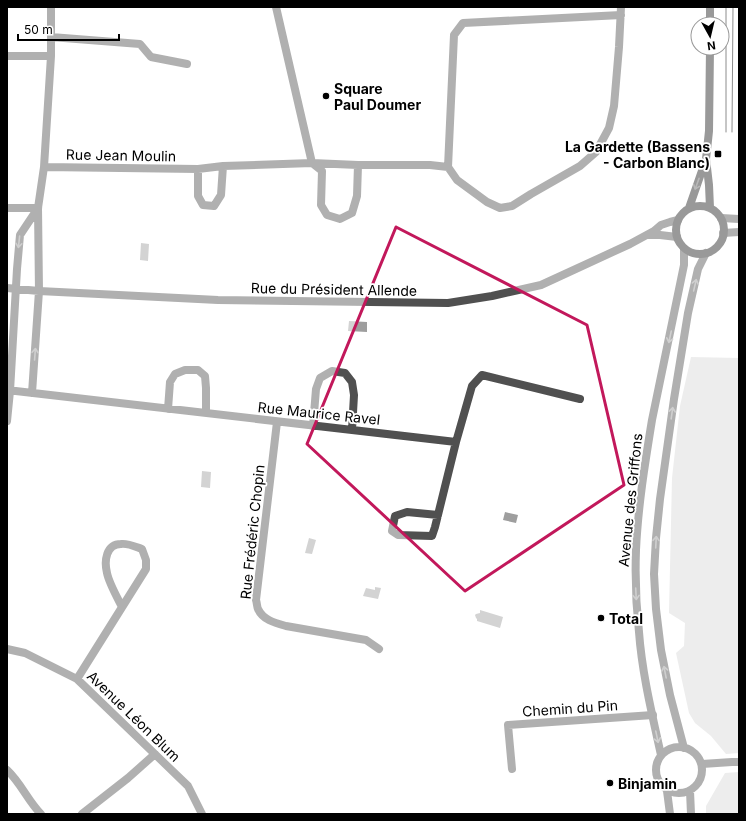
<svg xmlns="http://www.w3.org/2000/svg" width="746" height="821" viewBox="0 0 746 821" font-family="Inter,sans-serif">
<rect width="100%" height="100%" fill="#fff"/>
<path fill="#d7d7d7" d="M 691,357 L 739,358 L 739,753 L 726,754 L 711,736 L 695,723 L 689,713 L 676,653 L 684,646 L 685,623 L 669,613 L 672,478 L 680,406 Z
M 739,772 L 739,814 L 706,814 L 706,806 L 725,773 Z"/>
<path fill="#9e9e9e" d="M 141,243 L 149,244 L 148,261 L 140,260 Z
M 349,321 L 367,322 L 367,332 L 348,331 Z
M 202,471 L 211,472 L 210,488 L 201,487 Z
M 505,512 L 518,515 L 516,523 L 503,520 Z
M 309,538 L 316,540 L 312,554 L 305,553 Z
M 375,587 L 381,588 L 378,599 L 363,596 L 366,588 L 375,590 Z
M 480,610 L 503,617 L 500,628 L 477,621 L 477,619 L 476,618 L 475,615 L 476,614 L 480,613 Z"/>
<g fill="none" stroke-linecap="round" stroke-linejoin="round">
<path stroke="#505050" stroke-width="8" d="M 276,7 L 312,163 L 322,171 L 321,205 L 327,215 L 340,219 L 352,213 L 357,196 L 358,165
M 51,37 L 140,44 L 151,57 L 187,64
M 7,56 L 51,56
M 44,167 L 198,169 L 223,166 L 312,163 L 358,165 L 430,165 L 448,167 L 457,180 L 487,202 L 500,208 L 512,206 L 531,194 L 580,166 L 596,152 L 609,128 L 614,106 L 619,47 L 621,7
M 448,167 L 454,35 L 463,23 L 621,15
M 198,169 L 198,196 L 203,205 L 214,206 L 221,195 L 223,166
M 7,208 L 38,208
M 721,218 L 739,219
M 723,233 L 739,232
M 648,235 L 660,235 L 677,237
M 7,288 L 39,291 L 218,300 L 448,303 L 492,296 L 541,285 L 630,244 L 654,231 L 661,225 L 670,222 L 678,220
M 7,390 L 456,442 L 472,386 L 482,375 L 580,399
M 32,393 L 39,291 L 38,208 L 44,167 L 51,56 L 51,7
M 168,409 L 170,382 L 175,374 L 185,370 L 198,370 L 205,376 L 206,388 L 206,413
M 7,421 L 10,391 L 17,269 L 20,235 L 38,208
M 277,422 L 256,600 C 257,603 257,607 258,609 C 263,620 275,623 286,626 L 366,640 L 379,649
M 313,426 L 316,389 L 320,378 L 332,371 L 345,373 L 352,382 L 354,395 L 352,430
M 438,515 L 407,512 L 395,516 L 392,531 L 398,535 L 432,536 L 435,527 L 456,442
M 7,649 L 25,653 L 77,679 L 188,786 L 202,814
M 77,679 L 146,569 L 146,560 L 142,549 C 136,547 128,543 121,544 C 106,544 104,561 107,573 C 109,583 117,597 122,607
M 702,764 L 732,762 L 739,762
M 512,769 L 508,725 L 653,715
M 7,770 C 21,783 28,801 41,814
M 82,814 L 128,778 L 155,754"/>
<path stroke="#505050" stroke-width="8" d="M656 770a23 23 0 1 1 46 0a23 23 0 1 1-46 0Z
M 684,748 L 670,695 L 661,650 L 656,609 L 654,574 L 656,538 L 660,499 L 674,399 L 688,313 L 698,269 L 706,253
M 661,755 C 652,714 642,673 639,632 C 636,605 635,577 636,550 C 638,506 645,463 652,420 L 684,265 L 684,249
M 667,791 L 670,814
M 690,791 L 691,814"/>
<path stroke="#1d1d1d" stroke-width="8" d="M 710,24 L 710,7
M 710,48 L 709,131 L 706,159 L 709,185 L 710,208
M676 230a24 24 0 1 1 48 0a24 24 0 1 1-48 0Z
M 689,208 L 705,162"/>
<path stroke="#000" stroke-width="1" d="M 726,132 L 726,7
M 732,132 L 733,7"/>
</g>
<defs><path id="oneway-shaft" d="M-6 0H5M1.5-3L5.5 0L1.5 3" fill="none" stroke-width="1.6" stroke-linecap="round" stroke-linejoin="round"/></defs>
<use stroke="#616161" href="#oneway-shaft" transform="translate(697 184) rotate(110)"/>
<g stroke="#969696">
<use href="#oneway-shaft" transform="translate(19 242) rotate(96)"/>
<use href="#oneway-shaft" transform="translate(695 285) rotate(-77)"/>
<use href="#oneway-shaft" transform="translate(670 337) rotate(102)"/>
<use href="#oneway-shaft" transform="translate(35 354) rotate(-86)"/>
<use href="#oneway-shaft" transform="translate(672 413) rotate(-82)"/>
<use href="#oneway-shaft" transform="translate(656 542) rotate(-87)"/>
<use href="#oneway-shaft" transform="translate(636 594) rotate(87)"/>
<use href="#oneway-shaft" transform="translate(665 672) rotate(-101)"/>
<use href="#oneway-shaft" transform="translate(657 737) rotate(78)"/>
</g>
<path d="M0 0H746V821H0ZM 396,227 L 587,325 L 624,485 L 465,591 L 307,444 Z" fill="#fff" fill-opacity=".55" fill-rule="evenodd"/>
<path fill="none" stroke="#c2185b" stroke-width="3" stroke-linejoin="round" d="M 396,227 L 587,325 L 624,485 L 465,591 L 307,444 Z"/>
<g fill="#000" stroke="#fff" stroke-width="1.5">
<circle cx="326" cy="96" r="4"/>
<rect x="714" y="150" width="8" height="8" rx="2"/>
<circle cx="601" cy="618" r="4"/>
<circle cx="610" cy="783" r="4"/>
</g>
<g text-anchor="middle" dominant-baseline="central" stroke-width="3.5" stroke-linejoin="round" paint-order="stroke">
<g font-size="14" font-weight="bold" fill="#000" stroke="#fff" text-anchor="start">
<text x="334" y="88">Square<tspan x="334" dy="16">Paul Doumer</tspan></text>
<text x="710" y="146" text-anchor="end">La Gardette (Bassens<tspan x="710" dy="16">- Carbon Blanc)</tspan></text>
<text x="609" y="618">Total</text>
<text x="618" y="783">Binjamin</text>
</g>
<g font-size="14" fill="#000" stroke="#fff">
<text transform="translate(121 155) rotate(1)">Rue Jean Moulin</text>
<text transform="translate(334 289) rotate(1)">Rue du Président Allende</text>
<text transform="translate(319 413) rotate(6)">Rue Maurice Ravel</text>
<text transform="translate(630 500) rotate(-84)">Avenue des Griffons</text>
<text transform="translate(252 532) rotate(-84)">Rue Frédéric Chopin</text>
<text transform="translate(570 708) rotate(-4)">Chemin du Pin</text>
<text transform="translate(134 716) rotate(44)">Avenue Léon Blum</text>
</g>
</g>
<rect width="746" height="821" fill="none" stroke="#000000" stroke-width="16"/>
<g transform="translate(710 36) rotate(172)"><circle r="19" fill="#ffffff" stroke="#999999"/>
<path d="M0-3L7 15L0 10L-7 15Z" fill="#000000"/>
<text y="-6" font-size="11" font-weight="bold" text-anchor="middle" fill="#000000">N</text>
</g>
<path d="M18 34v6h101v-6" fill="none" stroke="#000000" stroke-width="2"/>
<text x="24" y="34" font-size="12" fill="#000000" stroke="#ffffff" stroke-width="3" paint-order="stroke">50 m</text>
</svg>
